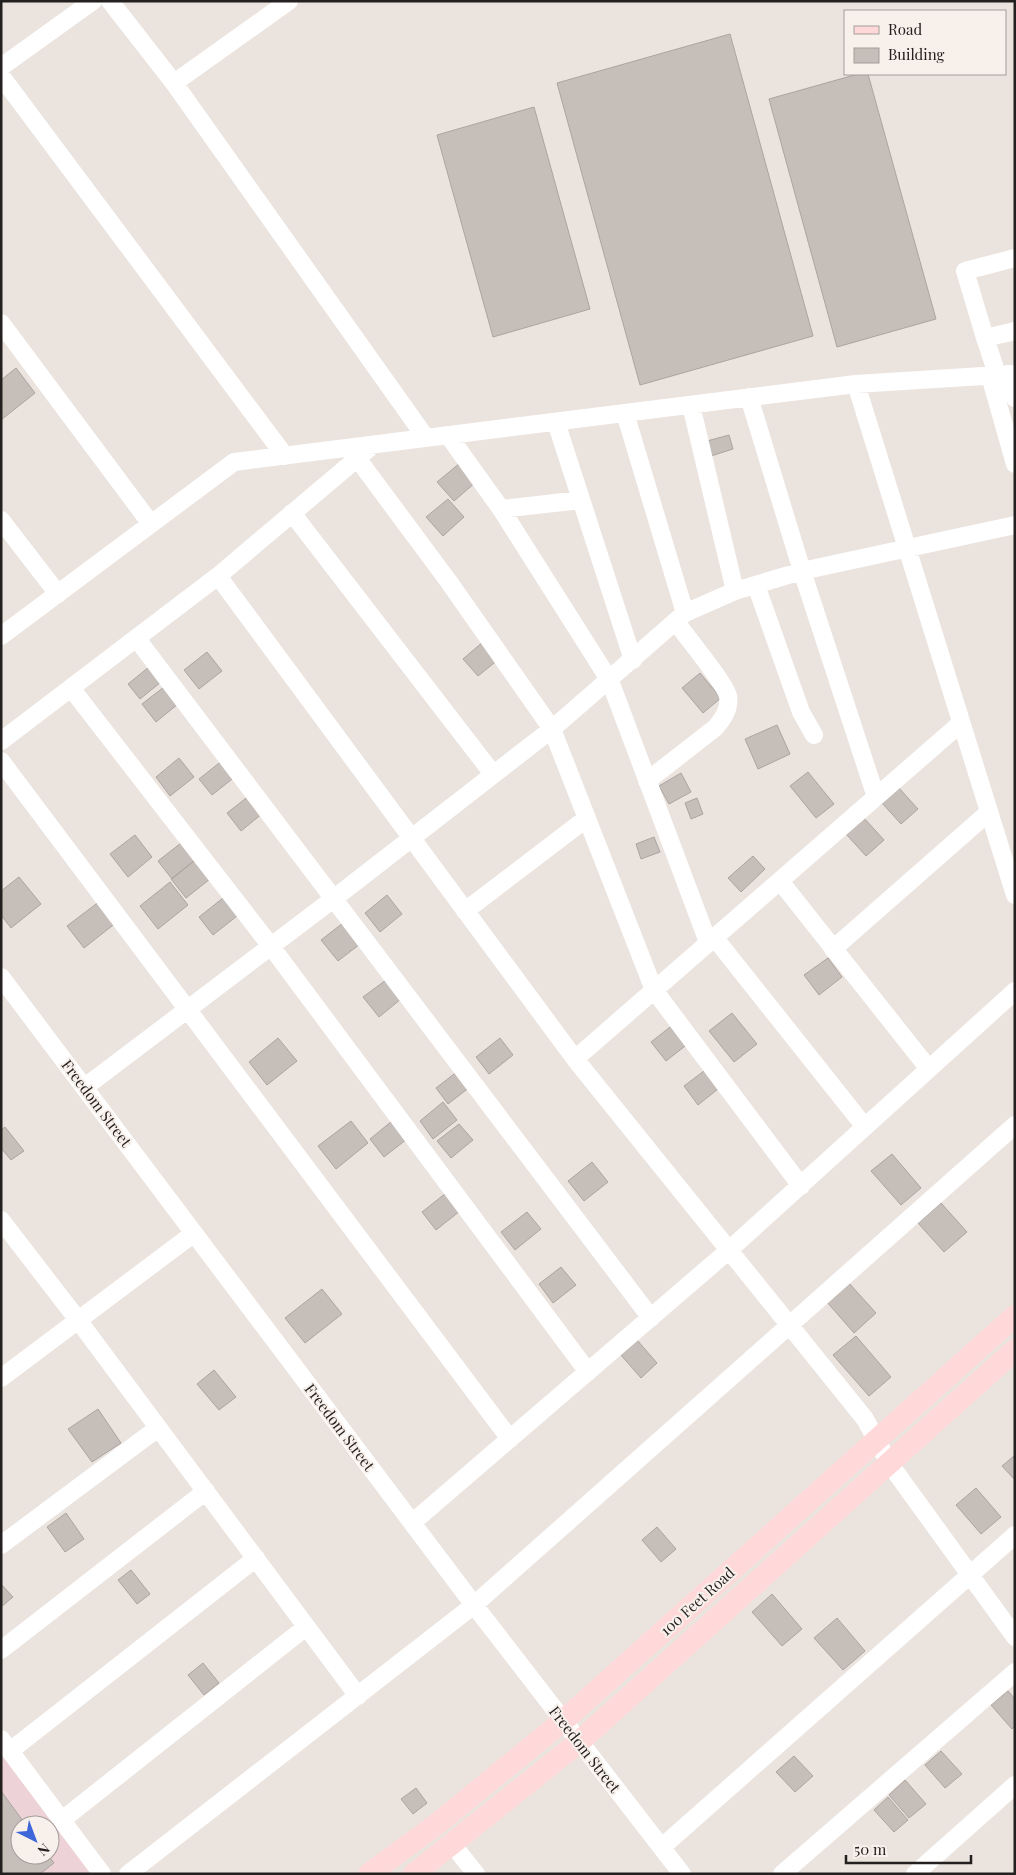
<svg xmlns="http://www.w3.org/2000/svg" width="1016" height="1875" viewBox="0 0 1016 1875" font-family="'Playfair Display',serif">
<rect width="100%" height="100%" fill="#ebe3de"/>
<path fill="#edd3d7" fill-rule="evenodd" d="M 1,1754 L 91,1874 L 1,1874 ZM 20,1825 L 50,1825 L 50,1855 L 20,1855 Z"/>
<path fill="#c6beb9" stroke="#aca49f" d="M 730,34 L 813,336 L 640,385 L 557,83 Z
M 858,74 L 868,74 L 936,319 L 837,347 L 769,99 Z
M 534,107 L 590,309 L 493,337 L 437,135 Z
M 16,368 L 35,393 L 1,420 L 1,380 Z
M 729,435 L 733,449 L 711,456 L 707,441 Z
M 460,463 L 476,482 L 454,501 L 437,482 Z
M 448,499 L 464,517 L 443,536 L 426,517 Z
M 484,641 L 499,659 L 478,676 L 463,659 Z
M 207,652 L 222,671 L 199,689 L 184,670 Z
M 149,667 L 161,682 L 140,699 L 128,684 Z
M 700,673 L 721,698 L 703,713 L 682,688 Z
M 164,687 L 178,704 L 156,722 L 142,704 Z
M 777,725 L 790,754 L 758,769 L 745,739 Z
M 179,758 L 194,777 L 170,796 L 156,777 Z
M 223,760 L 236,776 L 212,795 L 199,779 Z
M 808,772 L 834,804 L 816,818 L 790,786 Z
M 681,773 L 691,792 L 669,804 L 659,786 Z
M 899,788 L 918,809 L 901,824 L 882,803 Z
M 250,795 L 263,813 L 241,831 L 227,813 Z
M 697,798 L 703,814 L 691,819 L 685,803 Z
M 864,818 L 884,840 L 866,856 L 846,834 Z
M 135,835 L 152,857 L 128,877 L 110,854 Z
M 654,837 L 660,852 L 641,859 L 636,844 Z
M 181,843 L 195,860 L 172,879 L 158,861 Z
M 753,856 L 765,869 L 741,892 L 728,878 Z
M 195,860 L 210,879 L 186,898 L 171,879 Z
M 19,877 L 41,904 L 11,928 L 1,915 L 1,891 Z
M 170,882 L 188,905 L 158,929 L 140,906 Z
M 387,895 L 402,914 L 380,932 L 365,913 Z
M 223,898 L 237,916 L 213,935 L 199,917 Z
M 100,901 L 117,922 L 84,948 L 67,926 Z
M 343,923 L 360,944 L 338,961 L 321,940 Z
M 828,958 L 842,977 L 819,995 L 804,975 Z
M 386,980 L 401,999 L 379,1017 L 363,997 Z
M 732,1013 L 757,1044 L 734,1062 L 709,1031 Z
M 674,1024 L 689,1043 L 666,1061 L 651,1042 Z
M 278,1038 L 297,1061 L 267,1085 L 249,1062 Z
M 500,1038 L 513,1055 L 489,1074 L 476,1057 Z
M 458,1071 L 470,1087 L 448,1104 L 436,1088 Z
M 704,1071 L 718,1089 L 698,1105 L 684,1086 Z
M 443,1102 L 457,1120 L 433,1139 L 420,1121 Z
M 351,1121 L 368,1143 L 336,1169 L 318,1146 Z
M 392,1121 L 407,1139 L 384,1157 L 370,1139 Z
M 459,1124 L 473,1140 L 451,1158 L 437,1141 Z
M 5,1127 L 24,1151 L 11,1160 L 1,1148 L 1,1130 Z
M 892,1154 L 921,1188 L 901,1205 L 871,1171 Z
M 592,1162 L 608,1182 L 584,1201 L 568,1181 Z
M 446,1193 L 460,1211 L 436,1230 L 422,1212 Z
M 941,1203 L 967,1232 L 944,1252 L 918,1223 Z
M 527,1212 L 541,1229 L 515,1250 L 501,1232 Z
M 561,1267 L 576,1285 L 553,1303 L 539,1284 Z
M 848,1282 L 876,1313 L 854,1333 L 826,1301 Z
M 322,1289 L 342,1314 L 305,1343 L 285,1318 Z
M 856,1336 L 891,1377 L 869,1396 L 833,1355 Z
M 637,1340 L 657,1363 L 641,1378 L 620,1354 Z
M 214,1370 L 236,1397 L 219,1410 L 197,1384 Z
M 98,1409 L 121,1443 L 92,1462 L 68,1429 Z
M 1015,1455 L 1015,1480 L 1002,1466 Z
M 976,1488 L 1001,1517 L 981,1534 L 956,1505 Z
M 66,1513 L 84,1539 L 65,1552 L 47,1527 Z
M 657,1527 L 676,1549 L 661,1562 L 642,1540 Z
M 131,1570 L 150,1594 L 137,1604 L 118,1580 Z
M 1,1584 L 13,1597 L 1,1607 Z
M 772,1594 L 802,1629 L 782,1646 L 752,1612 Z
M 837,1618 L 865,1651 L 843,1670 L 814,1638 Z
M 203,1663 L 219,1683 L 204,1695 L 188,1675 Z
M 1008,1691 L 1015,1699 L 1015,1726 L 1012,1729 L 991,1705 Z
M 941,1751 L 962,1774 L 945,1788 L 925,1765 Z
M 794,1756 L 813,1776 L 795,1792 L 776,1772 Z
M 905,1780 L 926,1804 L 909,1818 L 889,1795 Z
M 416,1788 L 427,1803 L 413,1814 L 401,1799 Z
M 1,1791 L 26,1825 L 20,1825 L 20,1855 L 48,1855 L 54,1863 L 40,1874 L 1,1874 Z
M 888,1797 L 908,1820 L 894,1832 L 874,1810 Z"/>
<g fill="none" stroke-linecap="round" stroke-linejoin="round">
<path stroke="#fff" stroke-width="18" d="M 110,1 L 174,83
M 289,1 L 174,83 L 426,438
M 1,67 L 93,1
M 1,76 L 285,456
M 1,323 L 151,524
M 985,338 L 965,271 L 1015,258
M 997,374 L 985,338 L 1015,331
M 1008,374 L 1015,398
M 990,376 L 1015,464
M 856,384 L 1015,895
M 749,397 L 802,571 L 876,797
M 691,405 L 735,591
M 625,413 L 685,613
M 556,422 L 633,660
M 448,435 L 501,509 L 610,681 L 708,942
M 373,445 L 218,576 L 575,1059 L 865,1419 L 889,1463 L 1015,1637
M 357,458 L 449,582 L 552,729 L 654,990 L 801,1186
M 501,509 L 581,500
M 292,513 L 493,774
M 1,520 L 58,594
M 756,585 L 801,712 L 814,735
M 1,636 L 234,462 L 856,384 L 1015,374
M 137,639 L 651,1318
M 71,688 L 270,945 L 588,1372
M 1,741 L 218,576
M 1,761 L 510,1439
M 647,781 L 715,728 C 723,719 730,709 728,696 C 725,683 686,636 676,622
M 780,881 L 929,1069
M 465,911 L 587,818
M 714,937 L 865,1127
M 833,949 L 989,812
M 1,977 L 474,1605 L 682,1874
M 575,1059 L 961,723
M 85,1087 L 332,900 L 552,729 L 685,613 L 735,591 L 802,571 L 1015,525
M 1,1220 L 78,1320 L 358,1696
M 1,1378 L 193,1234
M 413,1522 L 728,1251 L 1015,991
M 1,1545 L 158,1428
M 1,1650 L 206,1491
M 1,1739 L 102,1874
M 10,1751 L 256,1558
M 62,1820 L 306,1627
M 453,1845 L 476,1874
M 662,1847 L 1015,1535
M 128,1874 L 474,1605 L 1015,1125
M 782,1874 L 1015,1672
M 915,1874 L 1015,1785"/>
<path stroke="#ffd9d9" stroke-width="22" d="M 369,1874 L 437,1824 L 563,1721 L 1015,1316
M 414,1874 L 579,1742 L 1015,1350"/>
</g>
<g text-anchor="middle" dominant-baseline="central" stroke-width="4" stroke-linejoin="round" paint-order="stroke">
<g font-size="15" fill="#23201f" stroke="#f8f0eb">
<text transform="translate(97 1103) rotate(53)">Freedom Street</text>
<text transform="translate(340 1427) rotate(53)">Freedom Street</text>
<text transform="translate(697 1601) rotate(-42)">100 Feet Road</text>
<text transform="translate(585 1749) rotate(52)">Freedom Street</text>
</g>
</g>
<rect width="1016" height="1875" fill="none" stroke="#23201f" stroke-width="5"/>
<rect x="844" y="10" width="162" height="65" fill="#f8f0eb" stroke="#a39d99"/>
<rect x="854" y="26" width="25" height="8" fill="#ffd9d9" stroke="#a39d99"/>
<text x="888" y="35" font-size="15" fill="#23201f">Road</text>
<rect x="854" y="48" width="25" height="15" fill="#c6beb9" stroke="#a39d99"/>
<text x="888" y="60" font-size="15" fill="#23201f">Building</text>
<g transform="translate(35 1840) rotate(138)"><circle r="24" fill="#f8f0eb" stroke="#a39d99"/>
<path d="M0-4L9 19L0 12L-9 19Z" fill="#3d67d8"/>
<text y="-8" font-size="14" font-weight="bold" text-anchor="middle" fill="#23201f">N</text>
</g>
<path d="M846 1855v8h125v-8" fill="none" stroke="#23201f" stroke-width="2.5"/>
<text x="854" y="1855" font-size="15" fill="#23201f" stroke="#f8f0eb" stroke-width="4" paint-order="stroke">50 m</text>
</svg>
